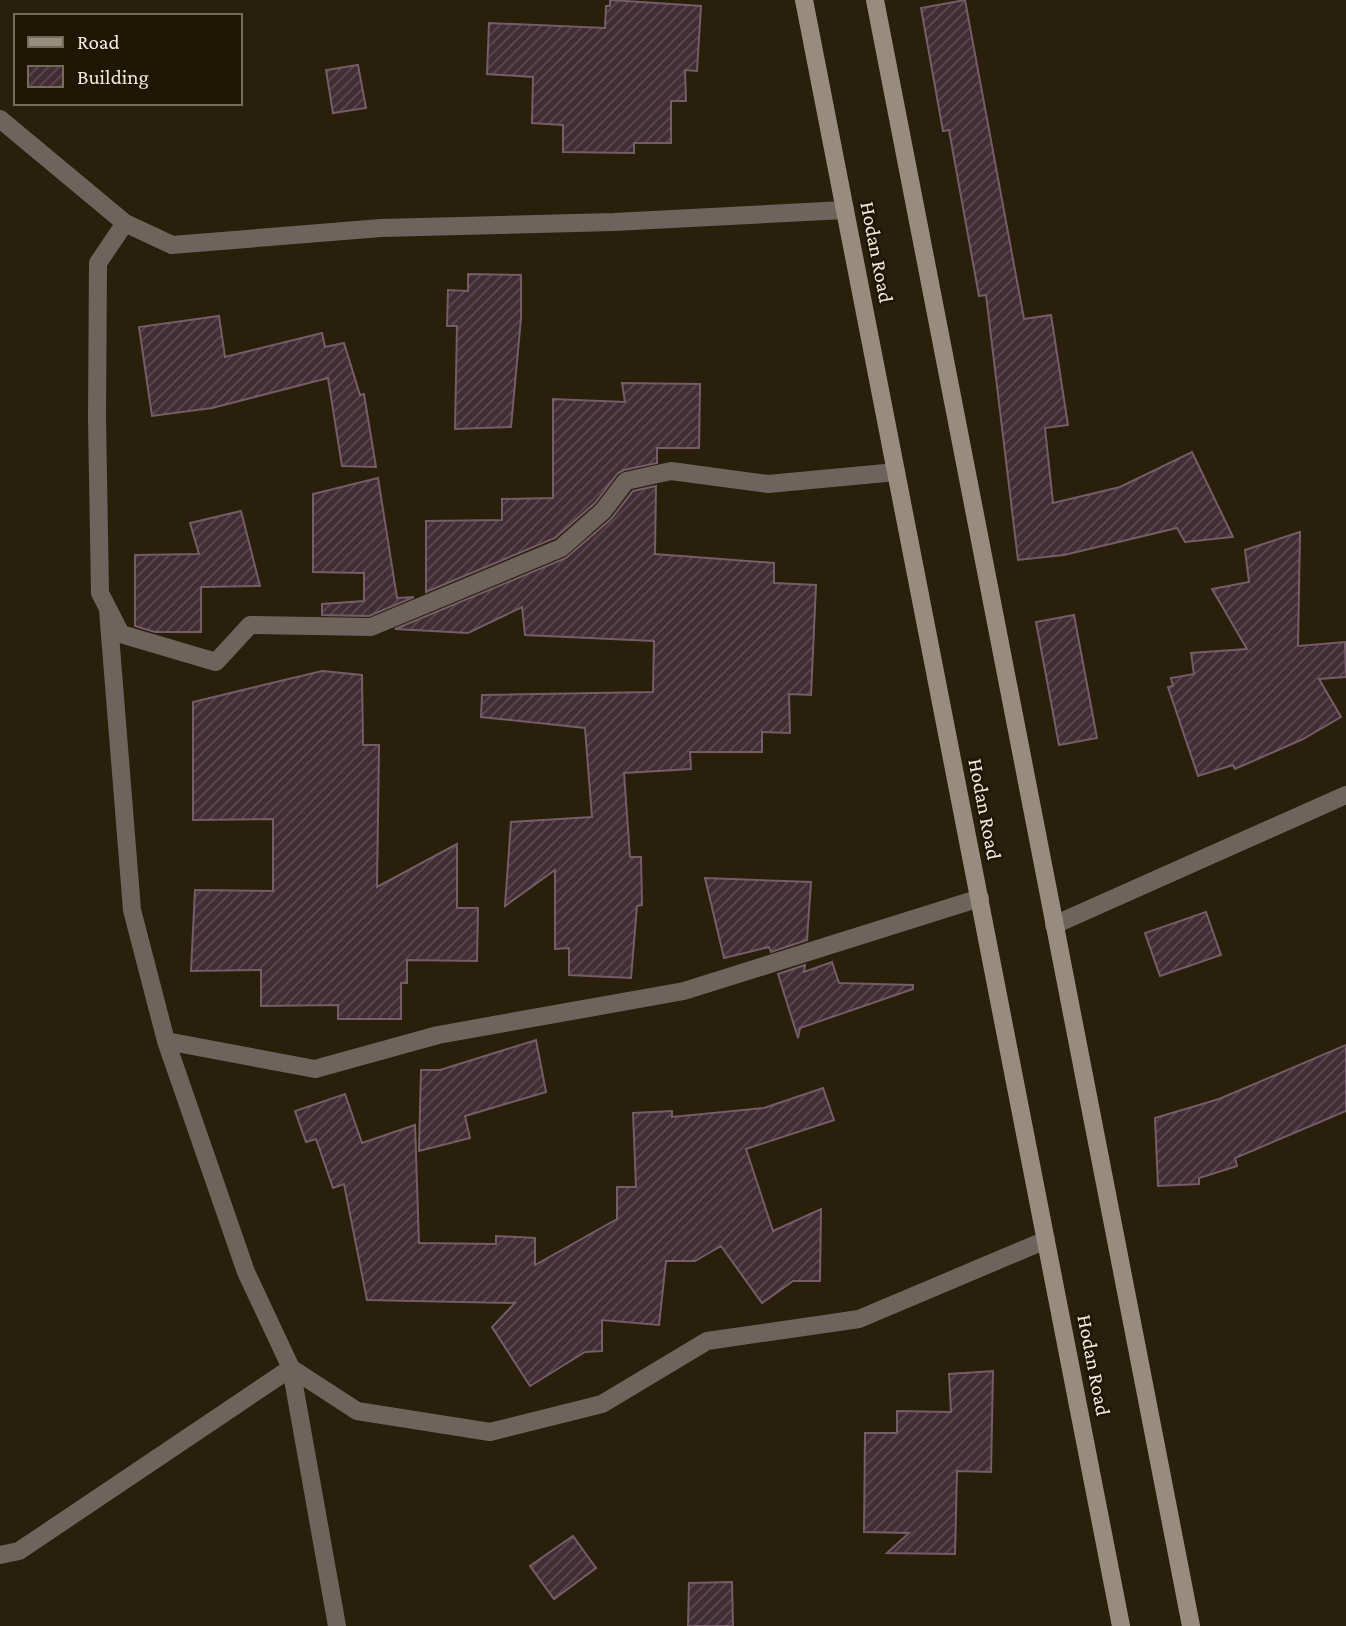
<svg xmlns="http://www.w3.org/2000/svg" width="1346" height="1626" viewBox="0 0 1346 1626" font-family="'Crimson Pro',serif">
<defs>
<pattern id="building-hatch" width="6" height="6" patternUnits="userSpaceOnUse" patternTransform="scale(1.75)"><rect width="6" height="6" fill="#422c35"/><path d="M-1 1l2-2M0 6l6-6M5 7l2-2" fill="none" stroke="#5e4b52"/></pattern>
</defs>
<rect width="100%" height="100%" fill="#29200c"/>
<path fill="url(#building-hatch)" stroke="#765c67" stroke-width="2" d="M 610,0 L 701,6 L 697,71 L 685,70 L 686,101 L 671,101 L 671,143 L 634,143 L 634,153 L 563,152 L 563,125 L 532,123 L 533,77 L 487,74 L 489,23 L 605,28 L 606,6 L 610,6 Z
M 965,0 L 1024,319 L 1051,315 L 1068,425 L 1045,428 L 1053,503 L 1120,487 L 1192,452 L 1233,537 L 1185,542 L 1177,528 L 1064,555 L 1018,560 L 986,295 L 979,296 L 949,130 L 943,131 L 921,8 Z
M 358,65 L 366,108 L 333,113 L 326,70 Z
M 468,274 L 521,275 L 521,318 L 511,427 L 455,429 L 457,326 L 447,326 L 448,290 L 468,291 Z
M 219,316 L 225,357 L 322,333 L 325,347 L 344,343 L 360,395 L 364,394 L 376,467 L 342,466 L 328,378 L 212,408 L 152,416 L 139,327 Z
M 622,383 L 700,384 L 699,448 L 657,448 L 657,463 L 624,470 L 618,473 L 595,503 L 555,538 L 426,592 L 426,521 L 502,520 L 502,499 L 553,498 L 553,399 L 625,402 Z
M 378,478 L 397,598 L 414,597 L 369,616 L 322,615 L 322,604 L 364,601 L 364,573 L 313,572 L 313,494 Z
M 656,486 L 655,554 L 774,563 L 774,583 L 816,585 L 811,695 L 789,694 L 790,733 L 762,732 L 762,752 L 690,752 L 691,769 L 624,773 L 630,857 L 641,857 L 642,905 L 637,906 L 631,978 L 569,975 L 569,948 L 555,949 L 555,870 L 505,906 L 511,822 L 592,817 L 585,728 L 481,717 L 482,695 L 653,692 L 654,641 L 525,635 L 522,607 L 468,633 L 395,629 L 566,558 L 611,519 L 633,491 Z
M 241,511 L 260,586 L 201,587 L 201,632 L 155,632 L 135,626 L 135,555 L 199,554 L 190,523 Z
M 1300,532 L 1298,646 L 1345,642 L 1346,677 L 1319,679 L 1341,717 L 1303,739 L 1235,769 L 1233,765 L 1198,776 L 1168,687 L 1173,686 L 1171,678 L 1194,674 L 1191,653 L 1247,649 L 1212,589 L 1249,582 L 1245,550 Z
M 1074,615 L 1097,738 L 1059,745 L 1036,622 Z
M 322,671 L 362,675 L 363,745 L 379,745 L 377,887 L 457,844 L 457,908 L 478,908 L 477,961 L 407,960 L 407,983 L 401,983 L 401,1019 L 338,1019 L 338,1005 L 261,1006 L 261,970 L 191,971 L 195,890 L 273,891 L 273,819 L 193,820 L 193,702 Z
M 705,878 L 811,882 L 807,940 L 771,952 L 769,947 L 724,958 Z
M 1206,912 L 1221,955 L 1160,976 L 1145,933 Z
M 832,962 L 839,983 L 913,985 L 913,989 L 800,1028 L 798,1038 L 778,974 L 805,965 L 804,972 Z
M 536,1040 L 546,1092 L 465,1116 L 470,1138 L 419,1151 L 421,1070 L 440,1070 Z
M 1346,1045 L 1346,1111 L 1235,1158 L 1237,1166 L 1199,1178 L 1199,1184 L 1158,1186 L 1155,1118 L 1219,1099 Z
M 823,1088 L 834,1120 L 746,1149 L 773,1231 L 821,1209 L 820,1281 L 793,1281 L 762,1303 L 721,1246 L 695,1261 L 666,1261 L 659,1325 L 602,1320 L 602,1351 L 585,1352 L 530,1386 L 492,1327 L 515,1303 L 367,1300 L 344,1184 L 333,1188 L 316,1139 L 306,1142 L 295,1111 L 345,1094 L 362,1143 L 415,1125 L 419,1243 L 496,1244 L 496,1236 L 535,1238 L 535,1265 L 617,1219 L 617,1187 L 636,1187 L 633,1113 L 672,1111 L 672,1117 L 764,1108 Z
M 993,1371 L 991,1472 L 957,1471 L 955,1554 L 887,1553 L 909,1533 L 864,1532 L 865,1433 L 897,1433 L 897,1411 L 951,1412 L 949,1374 Z
M 573,1536 L 596,1568 L 554,1599 L 530,1566 Z
M 732,1582 L 733,1626 L 688,1626 L 689,1583 Z"/>
<g fill="none" stroke-linecap="round" stroke-linejoin="round">
<path stroke="#6d655d" stroke-width="18" d="M 0,119 L 125,223 L 172,245 L 381,228 L 614,222 L 845,210
M 125,223 L 98,263 L 97,418 L 100,593 L 121,634 L 216,662 L 250,625 L 371,627 L 561,548 L 603,511 L 626,481 L 671,471 L 768,484 L 896,472
M 108,610 L 132,910 L 166,1041 L 315,1069 L 438,1035 L 684,991 L 980,898
M 1054,925 L 1346,795
M 166,1041 L 246,1272 L 291,1368 L 357,1411 L 490,1432 L 602,1404 L 707,1341 L 859,1319 L 1046,1240
M 0,1555 L 19,1551 L 291,1368 L 337,1626"/>
<path stroke="#988c7e" stroke-width="18" d="M 804,0 L 1121,1626
M 875,0 L 1191,1626"/>
</g>
<g text-anchor="middle" dominant-baseline="central" stroke-width="5" stroke-linejoin="round" paint-order="stroke">
<g font-size="21" fill="#f1ecdf" stroke="#1f1703">
<text transform="translate(877 252) rotate(79)">Hodan Road</text>
<text transform="translate(985 809) rotate(79)">Hodan Road</text>
<text transform="translate(1094 1365) rotate(79)">Hodan Road</text>
</g>
</g>
<rect x="14" y="14" width="228" height="91" fill="#1f1703" stroke="#736c5b" stroke-width="2"/>
<rect x="28" y="37" width="35" height="10" fill="#988c7e" stroke="#736c5b" stroke-width="2"/>
<text x="77" y="49" font-size="21" fill="#f1ecdf">Road</text>
<rect x="28" y="66" width="35" height="21" fill="url(#building-hatch)" stroke="#736c5b" stroke-width="2"/>
<text x="77" y="84" font-size="21" fill="#f1ecdf">Building</text>
</svg>
